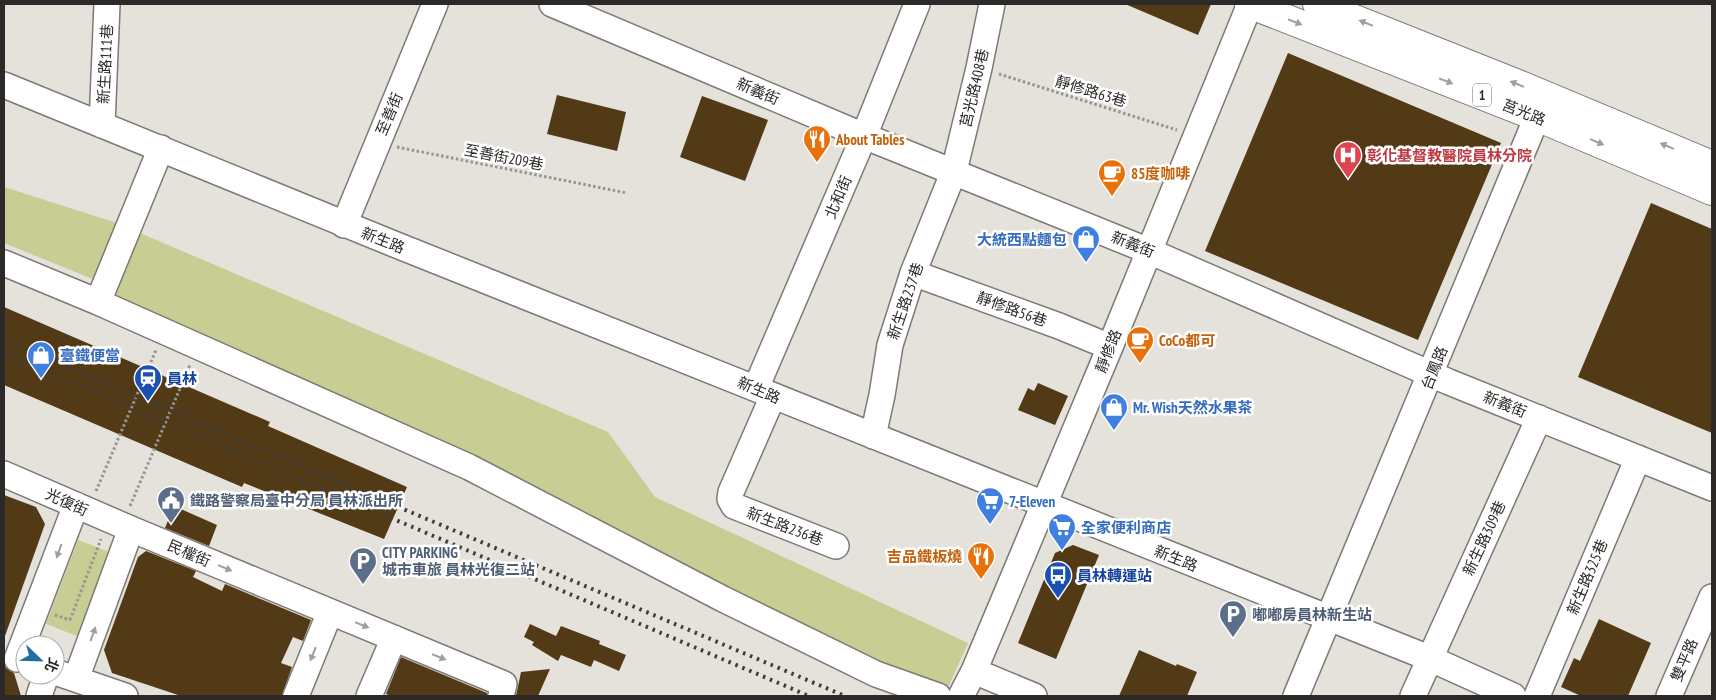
<svg xmlns="http://www.w3.org/2000/svg" width="1716" height="700" viewBox="0 0 1716 700" font-family="'PT Sans Narrow','Noto Sans TC',sans-serif">
<rect width="100%" height="100%" fill="#e5e1db"/>
<path fill="#c8cd93" d="M 4,187 L 120,224 L 95,280 L 4,243 Z
M 135,231 L 608,432 L 655,497 L 968,643 L 946,692 L 115,299 L 111,284 Z
M 78,540 L 115,554 L 82,638 L 46,624 Z"/>
<path fill="#523a17" d="M 1125,4 L 1211,4 L 1198,35 Z
M 1288,53 L 1501,143 L 1418,340 L 1205,251 Z
M 557,95 L 626,112 L 617,151 L 547,134 Z
M 702,96 L 768,120 L 745,181 L 680,157 Z
M 1651,203 L 1712,229 L 1712,433 L 1578,377 Z
M 4,307 L 270,422 L 268,426 L 407,487 L 384,539 L 244,483 L 242,487 L 4,385 Z
M 1038,383 L 1068,396 L 1055,425 L 1018,410 L 1028,388 L 1034,391 Z
M 4,495 L 36,507 L 45,524 L 5,636 L 4,635 Z
M 174,506 L 217,525 L 209,546 L 165,528 Z
M 1073,545 L 1099,555 L 1056,659 L 1018,643 L 1055,553 Z
M 146,551 L 196,571 L 193,577 L 222,591 L 225,584 L 311,620 L 303,641 L 293,637 L 281,663 L 292,667 L 282,696 L 181,696 L 112,673 L 104,650 L 138,557 Z
M 1599,619 L 1651,643 L 1628,696 L 1581,696 L 1561,687 L 1574,658 L 1580,661 Z
M 530,624 L 556,636 L 561,626 L 600,641 L 599,644 L 626,655 L 619,671 L 594,660 L 591,667 L 561,655 L 558,661 L 532,645 L 534,642 L 524,637 Z
M 1139,650 L 1176,666 L 1177,664 L 1197,672 L 1187,696 L 1119,696 Z
M 401,657 L 487,693 L 487,696 L 391,696 L 386,694 Z
M 4,664 L 6,668 L 14,673 L 21,696 L 4,696 Z
M 550,669 L 538,696 L 516,696 L 521,672 Z"/>
<g fill="none" stroke-linecap="round" stroke-linejoin="round">
<g stroke="#7d7974" stroke-width="28">
<path id="minor" d="M 552,4 L 864,136 L 1149,251 L 1449,382 L 1712,488
M 4,85 L 389,242 L 1429,658 L 1513,696
M 102,125 L 107,4
M 344,225 L 435,4
M 4,263 L 98,302 L 469,467 L 723,599 L 876,674 L 938,696
M 913,273 L 1059,326 L 1110,347
M 98,302 L 161,148
M 756,388 L 864,136 L 917,4
M 773,396 L 731,492 L 730,499 L 734,506 L 836,546
M 873,436 L 882,395 L 890,345 L 913,273 L 954,171 L 979,68 L 992,4
M 4,474 L 131,529 L 504,684 L 501,696
M 17,659 L 76,505
M 974,671 L 1034,696
M 55,672 L 125,696
M 76,679 L 131,529
M 39,696 L 46,675
M 296,696 L 330,612
M 369,696 L 394,638
M 961,696 L 974,671 L 1110,347 L 1250,4
M 1296,696 L 1537,117
M 1413,696 L 1539,418
M 1537,696 L 1638,458
M 1669,696 L 1712,597"/>
</g>
<g stroke="#7d7974" stroke-width="30">
<path id="major" d="M 1249,4 L 1537,117 L 1712,191
M 1317,4 L 1518,84 L 1712,165"/>
</g>
<path stroke="#989490" stroke-width="3" stroke-dasharray="2.5 2.5" stroke-linecap="butt" d="M 999,74 L 1177,130
M 397,147 L 627,193
M 96,491 L 156,350
M 130,506 L 190,365
M 55,615 L 70,620
M 70,620 L 101,539"/>
<use href="#minor" stroke="#fff" stroke-width="25"/>
<use href="#major" stroke="#fff" stroke-width="28"/>
<path stroke="#3f3d3a" stroke-width="4" stroke-dasharray="2.5 5" stroke-linecap="butt" d="M 4,340 L 845,696
M 4,353 L 809,696"/>
</g>
<defs><path id="oneway-solid" d="M-6-.8H1V-3.2L6.5 0L1 3.2V.8H-6Z" transform="scale(1.25)"/></defs>
<g fill="#a09f9e">
<use href="#oneway-solid" transform="translate(1295 22) rotate(21)"/>
<use href="#oneway-solid" transform="translate(1366 23) rotate(-158)"/>
<use href="#oneway-solid" transform="translate(1446 81) rotate(21)"/>
<use href="#oneway-solid" transform="translate(1517 84) rotate(-158)"/>
<use href="#oneway-solid" transform="translate(1597 142) rotate(23)"/>
<use href="#oneway-solid" transform="translate(1667 146) rotate(-157)"/>
<use href="#oneway-solid" transform="translate(59 551) rotate(110)"/>
<use href="#oneway-solid" transform="translate(225 568) rotate(23)"/>
<use href="#oneway-solid" transform="translate(362 625) rotate(22)"/>
<use href="#oneway-solid" transform="translate(93 634) rotate(-70)"/>
<use href="#oneway-solid" transform="translate(313 654) rotate(112)"/>
<use href="#oneway-solid" transform="translate(439 657) rotate(22)"/>
</g>
<defs>
<g id="restaurant-pin" transform="scale(1.4375)"><path d="M0 17L-7.5 6A9.5 9.5 0 1 1 7.5 6Z" fill="#e8710a" stroke="#fff"/><path d="M-5-6h1v4h1v-4h1v4h1v-4h1v5L-1.5 .5V6h-2V.5L-5-1ZM5-6V6H3V1.5H1.5Q1.5-4 5-6Z" fill="#fff"/></g>
<g id="hospital-pin" transform="scale(1.4375)"><path d="M0 17L-7.5 6A9.5 9.5 0 1 1 7.5 6Z" fill="#e0444e" stroke="#fff"/><path d="M-5-5h3v3.5h4V-5h3V5h-3V1.5h-4V5h-3Z" fill="#fff"/></g>
<g id="cafe-pin" transform="scale(1.4375)"><path d="M0 17L-7.5 6A9.5 9.5 0 1 1 7.5 6Z" fill="#e8710a" stroke="#fff"/><path d="M-5.5-4.5H6V0H3Q3 3.5 0 3.5H-2.5Q-5.5 3.5-5.5 0ZM3-3.2v2h1.7v-2ZM-6 4.5H4V6H-6Z" fill="#fff"/></g>
<g id="shop-pin" transform="scale(1.4375)"><path d="M0 17L-7.5 6A9.5 9.5 0 1 1 7.5 6Z" fill="#3f7fe0" stroke="#fff"/><path d="M-5-2.5h2.3a2.7 3.5 0 0 1 5.4 0H5L5.5 6h-11ZM-1.5-2.5h3a1.5 2.3 0 0 0-3 0Z" fill="#fff"/></g>
<g id="station-pin" transform="scale(1.4375)"><path d="M0 17L-7.5 6A9.5 9.5 0 1 1 7.5 6Z" fill="#1a4fb4" stroke="#fff"/><path d="M-3-6H3Q5-6 5-4V2Q5 4 3 4L4.5 6H3L1.5 4h-3L-3 6H-4.5L-3 4Q-5 4-5 2V-4Q-5-6-3-6ZM-3.5-4v3h7v-3ZM-3.5 1v1.5H-2V1ZM2 1v1.5H3.5V1Z" fill="#fff"/></g>
<g id="civic-pin" transform="scale(1.4375)"><path d="M0 17L-7.5 6A9.5 9.5 0 1 1 7.5 6Z" fill="#5c6f8a" stroke="#fff"/><path d="M-.6-6.5H3V-4.5H.6V-3L4-1V1h2V6H-6V1h2V-1L-.6-3ZM-1.2 2.5V6h2.4V2.5Z" fill="#fff"/></g>
<g id="supermarket-pin" transform="scale(1.4375)"><path d="M0 17L-7.5 6A9.5 9.5 0 1 1 7.5 6Z" fill="#3f7fe0" stroke="#fff"/><path d="M-6-5.5h2.5l.6 2H6L4.5 2H-2.5L-4.4-4H-6ZM-1.5 3.2a1.3 1.3 0 1 0 .1 0ZM3 3.2a1.3 1.3 0 1 0 .1 0Z" fill="#fff"/></g>
<g id="parking-pin" transform="scale(1.4375)"><path d="M0 17L-7.5 6A9.5 9.5 0 1 1 7.5 6Z" fill="#5c6f8a" stroke="#fff"/><path d="M-3.5-5.5H1a3.5 3.5 0 0 1 0 7H-1V5.5H-3.5ZM-1-3.4V-.6H.8a1.4 1.4 0 0 0 0-2.8Z" fill="#fff"/></g>
<g id="bus-pin" transform="scale(1.4375)"><path d="M0 17L-7.5 6A9.5 9.5 0 1 1 7.5 6Z" fill="#1a4fb4" stroke="#fff"/><path d="M-5-6H5V4H4V6H2V4H-2V6H-4V4H-5ZM-3.5-4V0h7V-4ZM-3.5 1.2v1.5H-2V1.2ZM2 1.2v1.5H3.5V1.2Z" fill="#fff"/></g>
</defs>
<g fill-rule="evenodd">
<use href="#restaurant-pin" x="817" y="139"/>
<use href="#hospital-pin" x="1348" y="155"/>
<use href="#cafe-pin" x="1112" y="173"/>
<use href="#shop-pin" x="1086" y="239"/>
<use href="#cafe-pin" x="1140" y="340"/>
<use href="#shop-pin" x="41" y="355"/>
<use href="#station-pin" x="148" y="378"/>
<use href="#shop-pin" x="1114" y="407"/>
<use href="#civic-pin" x="171" y="500"/>
<use href="#supermarket-pin" x="990" y="501"/>
<use href="#supermarket-pin" x="1062" y="527"/>
<use href="#restaurant-pin" x="981" y="556"/>
<use href="#parking-pin" x="363" y="561"/>
<use href="#bus-pin" x="1058" y="575"/>
<use href="#parking-pin" x="1233" y="614"/>
</g>
<g text-anchor="middle" dominant-baseline="central" stroke-width="5" stroke-linejoin="round" paint-order="stroke">
<rect fill="#fff" stroke="#6b6a68" stroke-width="1" x="1473" y="83.5" width="18" height="23" rx="4"/>
<g font-size="14" font-weight="bold" fill="#2c2a28">
<text x="1482" y="95">1</text>
</g>
<g font-size="15" fill="#2c2a28" stroke="#fff">
<text transform="translate(105 64) rotate(-87)">新生路111巷</text>
<text transform="translate(974 88) rotate(-77)">莒光路408巷</text>
<text transform="translate(758 91) rotate(23)">新義街</text>
<text transform="translate(1091 91) rotate(17)">靜修路63巷</text>
<text transform="translate(1524 112) rotate(22)">莒光路</text>
<text transform="translate(389 114) rotate(-67)">至善街</text>
<text transform="translate(504 157) rotate(11)">至善街209巷</text>
<text transform="translate(838 197) rotate(-67)">北和街</text>
<text transform="translate(383 240) rotate(22)">新生路</text>
<text transform="translate(1133 244) rotate(22)">新義街</text>
<text transform="translate(905 301) rotate(-71)">新生路237巷</text>
<text transform="translate(1012 309) rotate(20)">靜修路56巷</text>
<text transform="translate(1108 351) rotate(-68)">靜修路</text>
<text transform="translate(1434 368) rotate(-68)">台鳳路</text>
<text transform="translate(759 390) rotate(23)">新生路</text>
<text transform="translate(1505 404) rotate(22)">新義街</text>
<text transform="translate(67 502) rotate(24)">光復街</text>
<text transform="translate(785 526) rotate(21)">新生路236巷</text>
<text transform="translate(1484 538) rotate(-65)">新生路309巷</text>
<text transform="translate(189 553) rotate(23)">民權街</text>
<text transform="translate(1176 558) rotate(22)">新生路</text>
<text transform="translate(1587 577) rotate(-67)">新生路325巷</text>
<text transform="translate(1684 660) rotate(-67)">雙平路</text>
</g>
<g font-size="15" font-weight="bold" fill="#c56008" stroke="#fff" text-anchor="start">
<text x="836" y="139">About Tables</text>
<text x="1131" y="173">85度咖啡</text>
<text x="1159" y="340">CoCo都可</text>
<text x="962" y="556" text-anchor="end">吉品鐵板燒</text>
</g>
<g font-size="15" font-weight="bold" fill="#be3a42" stroke="#fff" text-anchor="start">
<text x="1367" y="155">彰化基督教醫院員林分院</text>
</g>
<g font-size="15" font-weight="bold" fill="#366cbe" stroke="#fff" text-anchor="start">
<text x="1067" y="239" text-anchor="end">大統西點麵包</text>
<text x="60" y="355">臺鐵便當</text>
<text x="1133" y="407">Mr. Wish天然水果茶</text>
<text x="1009" y="501">7-Eleven</text>
<text x="1081" y="527">全家便利商店</text>
</g>
<g font-size="15" font-weight="bold" fill="#164399" stroke="#fff" text-anchor="start">
<text x="167" y="378">員林</text>
<text x="1077" y="575">員林轉運站</text>
</g>
<g font-size="15" font-weight="bold" fill="#4e5e75" stroke="#fff" text-anchor="start">
<text x="190" y="500">鐵路警察局臺中分局 員林派出所</text>
<text x="382" y="552">CITY PARKING<tspan x="382" dy="17">城市車旅 員林光復二站</tspan></text>
<text x="1252" y="614">嘟嘟房員林新生站</text>
</g>
</g>
<rect width="1716" height="700" fill="none" stroke="#2c2a28" stroke-width="10"/>
<g transform="translate(40 660) rotate(113)"><circle r="24" fill="#ffffff" stroke="#abaaa9"/>
<path d="M0-4L9 19L0 12L-9 19Z" fill="#226ea1"/>
<text y="-8" font-size="14" font-weight="bold" text-anchor="middle" fill="#2c2a28">北</text>
</g>
</svg>
